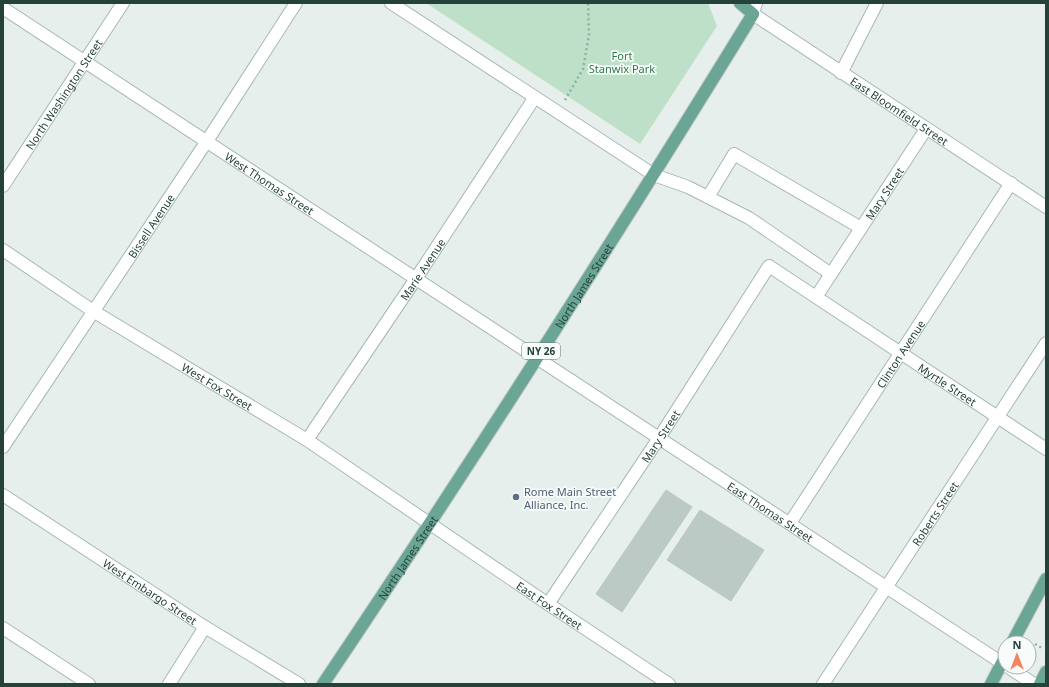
<svg xmlns="http://www.w3.org/2000/svg" width="1049" height="687" viewBox="0 0 1049 687" font-family="'Noto Sans',sans-serif">
<rect width="100%" height="100%" fill="#e6efeb"/>
<path fill="#bfe0c8" d="M 426,3 L 708,3 L 717,26 L 640,144 Z"/>
<path fill="#bbcac4" stroke="#b8c9c2" d="M 666,490 L 692,507 L 622,612 L 596,594 Z
M 700,510 L 764,550 L 731,601 L 667,560 Z"/>
<g fill="none" stroke-linecap="round" stroke-linejoin="round">
<g stroke="#a8b8b2" stroke-width="14">
<g id="minor">
<path d="M 391,3 L 654,175 L 688,187 L 749,218 L 831,274"/>
<path id="s1" d="M 756,3 L 753,14 L 1046,207"/>
<path id="s2" d="M 3,8 L 1005,665"/>
<path d="M 841,73 L 877,3"/>
<path id="s3" d="M 3,186 L 123,3"/>
<path d="M 708,197 L 734,154 L 861,228"/>
<path id="s4" d="M 3,250 L 93,311 L 307,440 L 548,604 L 669,684"/>
<path id="s5" d="M 816,297 L 926,129"/>
<path id="s6" d="M 307,440 L 417,277 L 535,97"/>
<path id="s7" d="M 3,447 L 207,141 L 296,3"/>
<path id="s8" d="M 3,495 L 205,627 L 299,684"/>
<path id="s9" d="M 790,523 L 1011,183"/>
<path id="s10" d="M 548,604 L 659,438 L 769,266 L 1046,449"/>
<path d="M 3,628 L 89,684"/>
<path d="M 1008,667 L 1034,684"/>
<path d="M 169,684 L 205,627"/>
<path id="s11" d="M 823,684 L 1046,343"/>
</g>
</g>
<g stroke="#c2cac8" stroke-width="14">
<g id="major">
<path d="M 1012,643 L 1046,579"/>
<path id="s12" d="M 323,684 C 471,464 614,240 753,14 L 740,3"/>
<path d="M 991,684 L 1005,657"/>
<path d="M 1040,684 L 1046,672"/>
</g>
</g>
<path stroke="#86b3a5" stroke-width="2.5" stroke-dasharray="2 3" stroke-linecap="butt" d="M 565,100 L 583,69 L 589,35 L 588,3
M 1035,644 L 1042,648"/>
<use href="#minor" stroke="#fff" stroke-width="12"/>
<use href="#major" stroke="#6aa596" stroke-width="12"/>
</g>
<circle fill="#5c6f8a" stroke="#f7fbf9" stroke-width="1.5" cx="516" cy="497" r="4"/>
<g text-anchor="middle" dominant-baseline="central" stroke-width="3.5" stroke-linejoin="round" paint-order="stroke">
<rect fill="#f7fbf9" stroke="#637a73" stroke-width="1" x="522" y="343" width="38" height="16" rx="3"/>
<g font-size="10" font-weight="bold" fill="#24423a">
<text x="541" y="351">NY 26</text>
</g>
<g font-size="11" fill="#2d7a4b" stroke="#f7fbf9">
<text x="622" y="55">Fort<tspan x="622" dy="13">Stanwix Park</tspan></text>
</g>
<g font-size="11" fill="#24423a" stroke="#f7fbf9">
<text stroke="none"><textPath href="#s3" startOffset="110">North Washington Street</textPath></text>
<text stroke="none"><textPath href="#s1" startOffset="187">East Bloomfield Street</textPath></text>
<text stroke="none"><textPath href="#s2" startOffset="319">West Thomas Street</textPath></text>
<text stroke="none"><textPath href="#s5" startOffset="124">Mary Street</textPath></text>
<text stroke="none"><textPath href="#s7" startOffset="266">Bissell Avenue</textPath></text>
<text stroke="none"><textPath href="#s6" startOffset="206">Marie Avenue</textPath></text>
<text stroke="none"><textPath href="#s12" startOffset="476">North James Street</textPath></text>
<text stroke="none"><textPath href="#s9" startOffset="202">Clinton Avenue</textPath></text>
<text stroke="none"><textPath href="#s10" startOffset="618">Myrtle Street</textPath></text>
<text stroke="none"><textPath href="#s4" startOffset="254">West Fox Street</textPath></text>
<text stroke="none"><textPath href="#s10" startOffset="202">Mary Street</textPath></text>
<text stroke="none"><textPath href="#s2" startOffset="918">East Thomas Street</textPath></text>
<text stroke="none"><textPath href="#s11" startOffset="204">Roberts Street</textPath></text>
<text stroke="none"><textPath href="#s12" startOffset="152">North James Street</textPath></text>
<text stroke="none"><textPath href="#s8" startOffset="176">West Embargo Street</textPath></text>
<text stroke="none"><textPath href="#s4" startOffset="652">East Fox Street</textPath></text>
</g>
<g font-size="11" fill="#4e5e75" stroke="#f7fbf9" text-anchor="start">
<text x="524" y="491">Rome Main Street<tspan x="524" dy="13">Alliance, Inc.</tspan></text>
</g>
</g>
<rect width="1049" height="687" fill="none" stroke="#24423a" stroke-width="8"/>
<g transform="translate(1017 655)"><circle r="19" fill="#f7fbf9" stroke="#a3b1ad"/>
<path d="M0-3L7 15L0 10L-7 15Z" fill="#f4845f"/>
<text y="-6" font-size="11" font-weight="bold" text-anchor="middle" fill="#24423a">N</text>
</g>
</svg>
